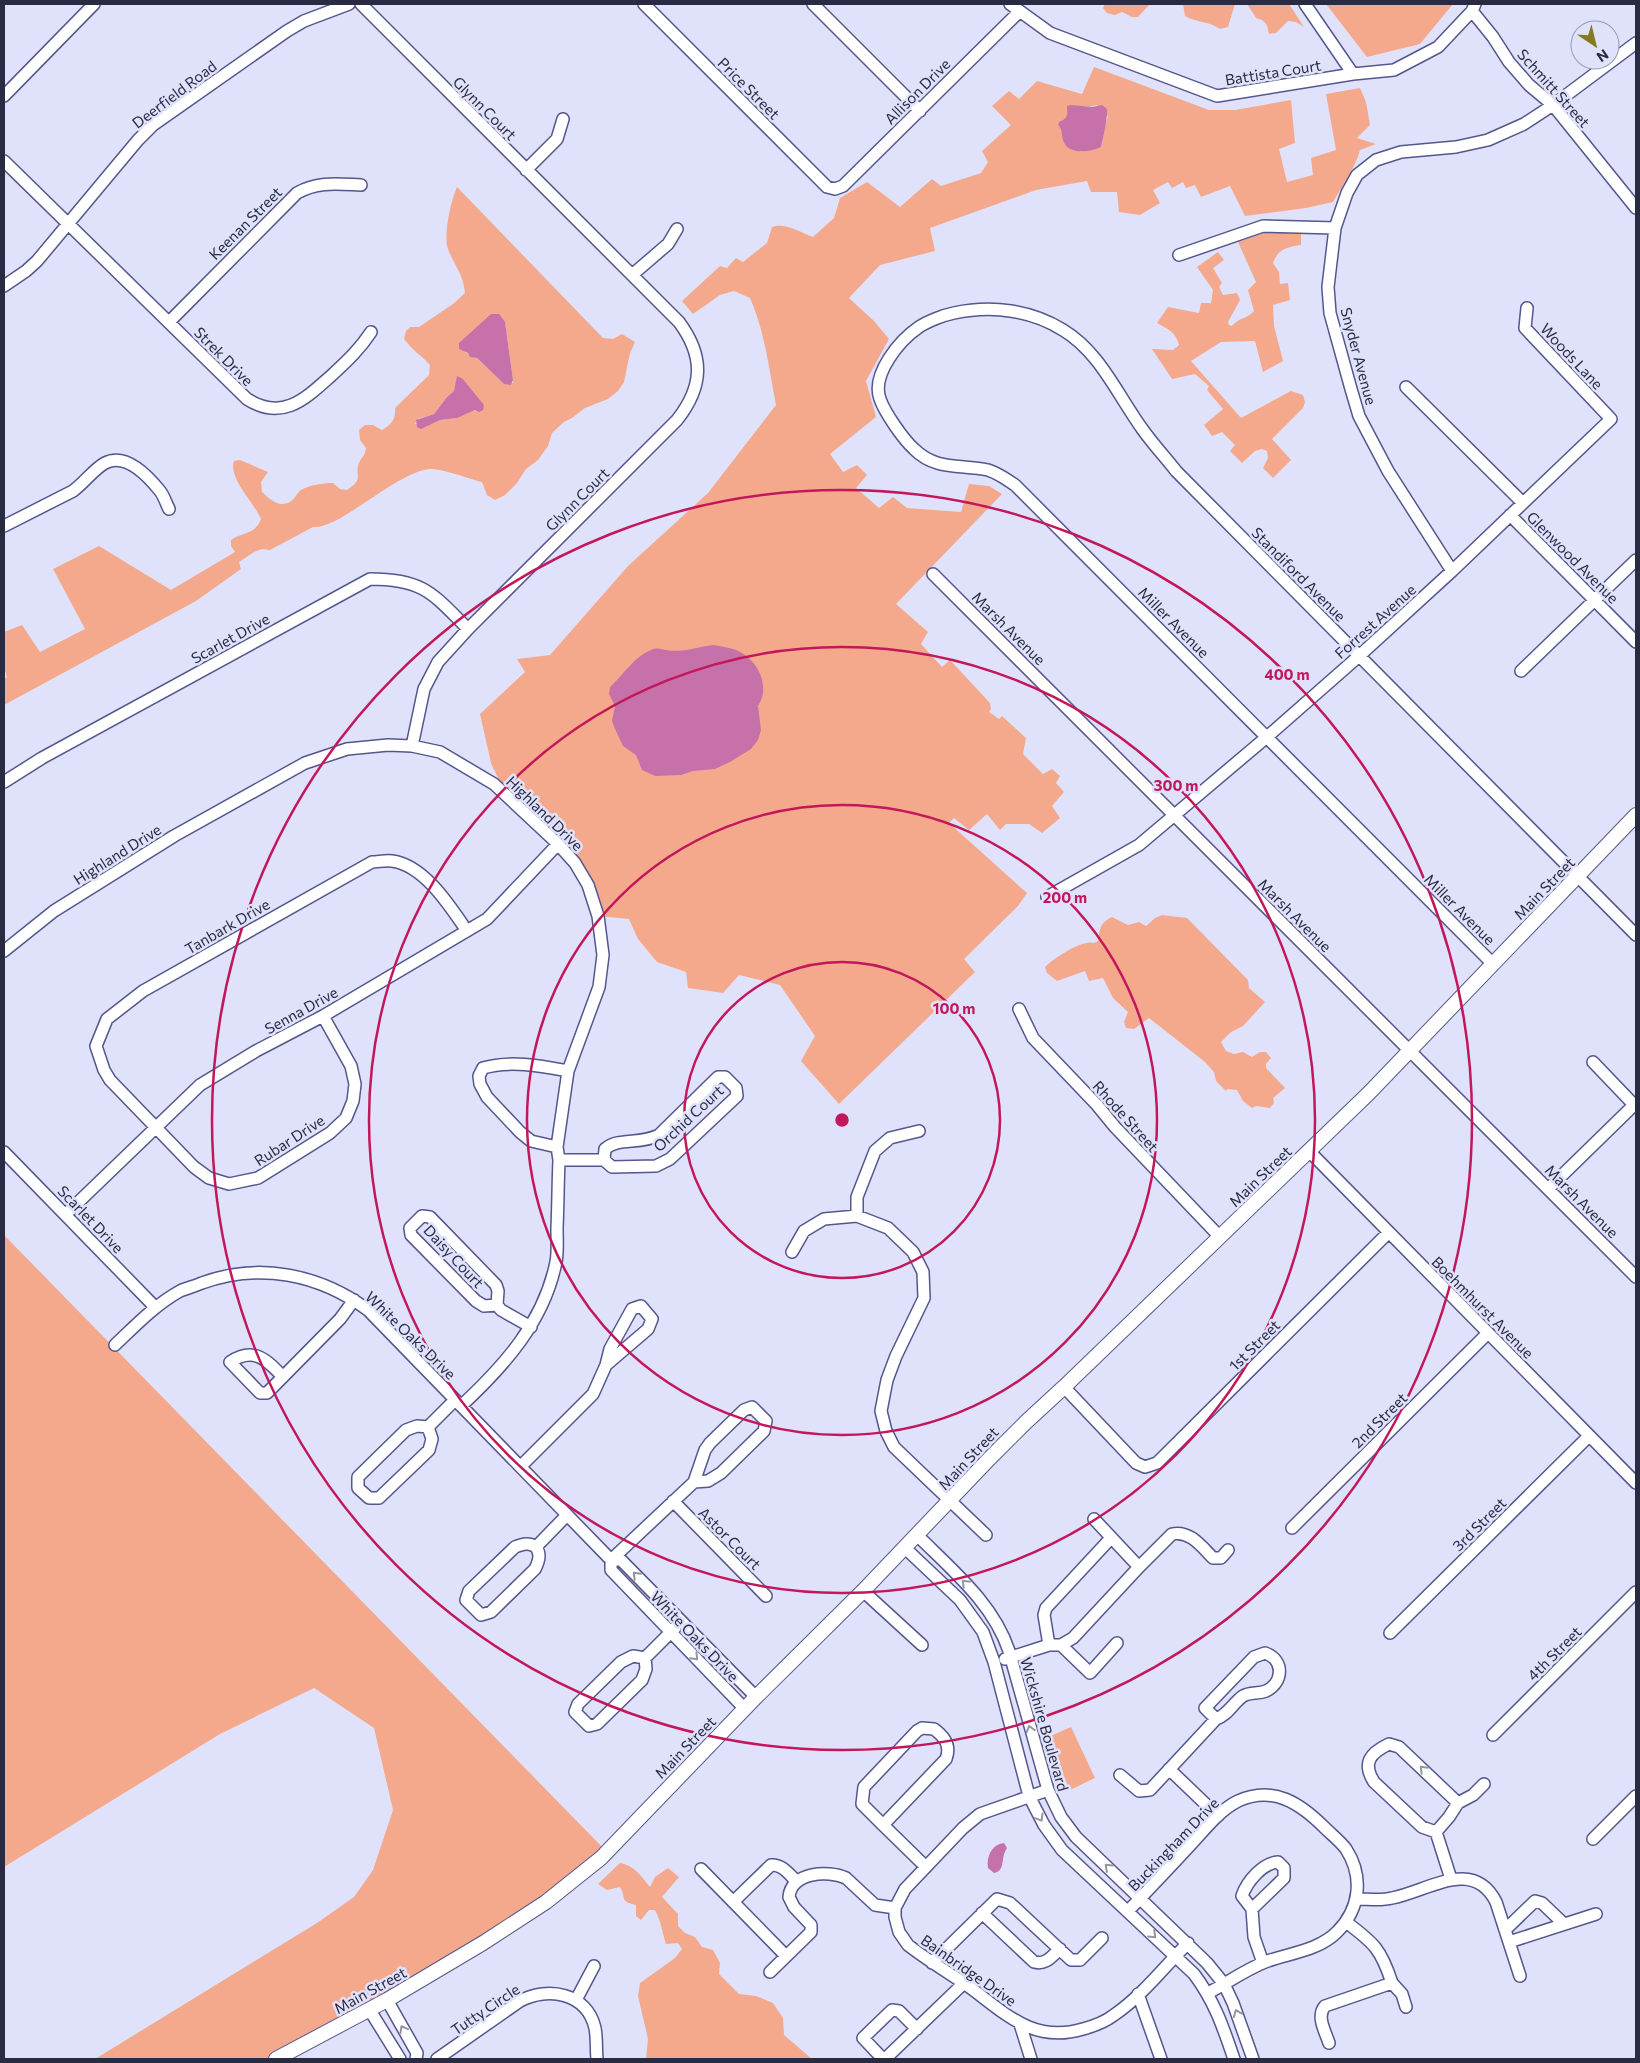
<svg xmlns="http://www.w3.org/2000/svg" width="1640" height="2063" viewBox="0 0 1640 2063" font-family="Commissioner,sans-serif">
<rect width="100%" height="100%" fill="#e0e2fc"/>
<path fill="#f4a98d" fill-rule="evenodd" d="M 1105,4 L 1150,4 L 1138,17 L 1132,17 L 1122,12 L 1115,15 L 1107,13 L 1103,8 Z
M 1183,4 L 1235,4 L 1228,27 L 1220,29 C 1209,21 1197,23 1185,16 Z
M 1247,4 L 1289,4 L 1304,27 L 1296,22 L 1288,21 L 1276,33 L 1269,34 L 1267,25 L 1262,20 L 1256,18 Z
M 1326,4 L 1453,4 L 1420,44 L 1367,57 Z
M 1094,67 L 1209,110 L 1235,110 L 1291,100 L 1295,143 L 1279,149 L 1287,182 L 1313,175 L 1311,158 L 1336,150 L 1326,94 L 1360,88 L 1366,102 L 1370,125 L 1357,138 L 1376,144 L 1360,150 C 1355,169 1343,184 1333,202 L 1306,208 L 1245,216 L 1230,186 L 1201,197 L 1195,185 L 1186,188 L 1183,182 L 1172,188 L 1168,182 L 1153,190 L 1160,203 L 1140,215 L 1119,212 L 1117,192 L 1091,192 L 1087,181 L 1036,190 L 930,228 L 935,251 L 880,265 L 849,298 L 874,321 L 889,339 L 866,381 L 876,417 L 830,454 L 843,472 L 857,465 L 867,475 L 856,488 L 879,508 L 893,497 L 907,508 L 961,512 L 969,484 L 989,486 L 1002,494 L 896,604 L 928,632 L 921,644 L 942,667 L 950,660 L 990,703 L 991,709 L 989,712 L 999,719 L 1002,716 L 1026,738 L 1023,754 L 1043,774 L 1052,769 L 1060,776 L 1056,783 L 1064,792 L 1052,806 L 1060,818 L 1042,833 L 1029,824 L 1006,824 L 1000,830 L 987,814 L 969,830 L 954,818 L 949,823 L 1027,893 L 1018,906 L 964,959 L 975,972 L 839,1104 L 801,1061 L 815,1036 L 780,985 L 739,975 L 723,993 L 688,988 L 686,972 L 657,962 L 638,939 L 629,919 L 598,916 L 588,885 L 506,795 L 491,763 L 480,714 L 525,672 L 517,659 L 550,655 L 628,566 L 708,493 L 776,405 C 769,369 765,332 750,298 L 734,291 L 720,295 L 693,314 L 682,301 L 720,266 L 727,268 L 736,258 L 743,262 L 767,243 L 772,227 C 785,222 800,232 813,237 L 834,218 L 840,198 L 867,182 L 900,207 L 932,179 L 941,186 L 981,173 L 988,162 L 982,151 L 1011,125 L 992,106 L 1009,91 L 1019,99 L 1037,81 L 1082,94 ZM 1097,105 L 1108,117 C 1103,127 1105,137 1101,147 L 1081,152 L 1063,139 L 1062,128 L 1058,125 L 1059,122 L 1067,118 L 1069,115 L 1067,111 C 1081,104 1085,109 1097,105 Z
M 457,187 L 603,338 L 613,339 L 622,334 L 635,342 L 630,353 L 624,382 L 618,391 L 608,399 L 585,408 L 572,418 L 564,422 L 552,433 L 548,446 L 538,460 L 526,469 L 517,483 L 505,495 L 495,500 L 487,495 L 482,482 C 470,479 441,468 430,469 C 396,472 339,530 313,527 L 270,550 L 262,549 L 254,552 L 239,562 L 241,569 L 196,601 L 4,705 L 4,679 L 7,677 L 4,668 L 4,632 L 22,625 L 40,652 L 85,629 L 53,569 L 99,546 L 171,590 L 235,552 L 231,546 L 231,540 C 243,532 255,535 261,519 C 254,502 228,478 234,461 L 240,460 L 268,472 L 261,482 L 262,492 C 270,499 278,508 290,502 C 295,499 297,493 301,490 C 310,485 323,483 333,483 L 340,489 L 347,490 C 365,478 354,477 359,463 C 362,456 365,456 366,448 L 360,440 L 359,430 L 365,425 L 373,425 L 382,430 C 391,424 396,420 395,408 L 429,375 L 430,365 C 421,355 412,350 404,339 L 406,331 L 410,327 L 419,327 L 453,304 L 465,293 C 463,273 455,267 448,249 C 443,236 451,200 457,187 ZM 505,322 L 513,380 L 513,383 L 504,384 L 477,358 L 465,352 ZM 463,379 L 484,406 L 477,410 L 465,413 L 457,418 L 440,420 L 425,426 L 415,424 L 418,419 L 434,414 L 447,397 L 454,391 L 457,382 Z
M 1301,230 L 1301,245 C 1287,247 1278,249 1273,263 L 1279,272 L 1280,284 L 1288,283 L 1290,300 L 1273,305 L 1274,326 L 1283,361 L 1263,372 L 1255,341 L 1221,342 L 1191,361 L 1241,418 L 1291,391 L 1303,395 L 1305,402 L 1303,408 L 1272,439 L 1291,460 L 1273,478 L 1263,468 L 1268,458 L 1267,451 L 1262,449 L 1255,451 L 1242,463 L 1230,451 L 1235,445 L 1222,432 L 1212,436 L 1204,425 L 1223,409 L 1207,390 L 1209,386 L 1195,374 L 1172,379 L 1152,349 L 1173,350 L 1179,345 C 1176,332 1168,329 1157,323 L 1168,307 L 1199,313 L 1201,303 L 1211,303 L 1213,290 L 1197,267 L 1218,252 L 1224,260 L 1213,268 L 1222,283 L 1219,287 L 1223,295 L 1237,293 L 1240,300 L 1228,322 L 1229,325 L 1232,326 C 1238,318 1247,319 1254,311 L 1248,290 L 1256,282 L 1238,242 L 1264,233 Z
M 1162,915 L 1187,918 L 1248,980 L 1249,988 L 1265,1002 L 1243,1026 L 1231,1032 L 1221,1042 L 1226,1051 L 1234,1054 L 1243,1052 L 1252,1057 L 1260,1052 L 1266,1052 L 1271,1058 L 1266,1064 L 1266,1068 L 1285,1088 L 1273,1098 L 1274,1103 L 1270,1108 L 1256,1106 L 1252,1108 L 1243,1101 L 1237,1090 L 1227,1089 L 1226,1091 L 1216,1081 L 1214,1072 L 1205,1062 L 1149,1018 L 1134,1029 L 1126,1028 L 1124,1022 L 1128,1012 L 1113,998 L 1103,978 L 1089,981 L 1085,971 L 1057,981 L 1047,973 L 1045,967 C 1054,958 1083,939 1094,943 L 1098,941 C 1100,928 1100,923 1112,917 L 1128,925 L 1139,922 L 1146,926 L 1155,918 Z
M 4,1235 L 607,1852 L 546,1902 L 276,2059 L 95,2059 L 317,1923 L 354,1897 L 373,1870 L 393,1810 L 374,1728 L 314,1688 L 220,1734 L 4,1867 Z
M 1071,1727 L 1095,1778 L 1070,1790 L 1046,1738 Z
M 620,1863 C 634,1865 642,1877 650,1887 L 655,1877 L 668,1868 L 679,1877 L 662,1897 L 678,1914 L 678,1926 L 685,1933 L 695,1937 L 702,1947 L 713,1950 L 720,1963 L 719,1974 L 739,1994 L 756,1996 L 773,2003 L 783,2018 L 784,2035 L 812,2059 L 646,2059 L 648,2039 L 638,1996 L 640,1983 L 675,1958 L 682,1949 L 678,1943 L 666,1944 C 662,1932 661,1921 655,1910 L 649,1910 L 641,1920 L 636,1916 L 636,1905 C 619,1901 627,1899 620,1887 L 607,1890 L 598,1884 Z"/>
<path fill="#c771aa" d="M 1071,105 L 1092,107 L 1102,105 L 1107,109 C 1108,115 1103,141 1101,147 C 1090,152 1068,156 1063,140 C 1061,134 1063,130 1058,125 L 1059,122 C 1069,117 1067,116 1067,106 Z
M 491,314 L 499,314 L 505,322 L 513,380 L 511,385 L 504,384 L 477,358 L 470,357 L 468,353 L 459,349 L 459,343 Z
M 457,376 L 463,379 L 484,405 L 483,410 L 479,412 L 475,410 L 457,418 L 440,420 L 421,429 L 417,427 L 416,420 L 434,414 L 447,397 L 454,391 Z
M 713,645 C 719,646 727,647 733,649 C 756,656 772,685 758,706 L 761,730 L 758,740 L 751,749 L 730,762 L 715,769 L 693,771 L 681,775 L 655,776 L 642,770 L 636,755 L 623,746 L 615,729 L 612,721 L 615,706 L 609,694 L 610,687 C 623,675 634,657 651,650 C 657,647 660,649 666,650 C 681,653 698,647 713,645 Z
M 1004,1843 L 1007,1848 C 1000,1858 1006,1871 994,1873 L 988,1868 C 986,1857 992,1844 1004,1843 Z"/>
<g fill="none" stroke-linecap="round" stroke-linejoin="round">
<g stroke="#54568c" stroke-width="14">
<path id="minor" d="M 361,4 L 679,322 C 705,357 703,387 677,420 L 468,629 L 438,662 L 424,689 L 412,746
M 644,4 L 827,187 L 835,189 L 843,186 L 1019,12
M 813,4 L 920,111
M 1010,4 L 1050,33 L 1217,96 L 1353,74 L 1394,70 L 1438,47 L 1472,11 L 1475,4
M 1305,4 L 1353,74
M 1472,11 L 1493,37 L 1509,62 L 1529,85 L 1553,105 L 1636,208
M 4,96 L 94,4
M 4,161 L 247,399 C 283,422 306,398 332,375 C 347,361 360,349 371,332
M 526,170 L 557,139 L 563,119
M 1179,255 L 1263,226 L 1335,228
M 632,275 L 668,244 L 677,229
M 4,286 L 26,271 L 37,261 L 138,140 L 153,125 L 287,31 L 304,21 L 349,4
M 169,322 L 297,193 C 318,181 338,184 361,185
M 1406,387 L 1523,503
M 1510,515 L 1636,642
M 4,526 L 73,491 C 84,483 94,469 105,463 C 126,452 148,476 160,491 C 164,496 166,503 169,509
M 1452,571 L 1388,471 L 1359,416 L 1351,389 L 1330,313 L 1328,287 L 1335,228 L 1347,193 L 1357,175 L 1376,160 L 1401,152 L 1456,147 L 1488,140 L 1524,124 L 1553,105 L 1636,43
M 933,574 L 1636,1277
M 1521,671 L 1636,560
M 4,782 L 42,758 L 370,579 C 424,579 433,594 468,629
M 1047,897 L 1139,845 L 1268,736 L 1359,656 L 1452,571 L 1611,419 L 1525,328 L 1527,308
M 4,951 L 54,911 L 174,836 L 305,763 L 347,749 L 388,745 L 412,746 L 440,752 L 494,784 L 558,844 L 575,863 L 588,885 L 598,916 L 603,955 L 599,987 L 568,1071 L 557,1147 L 559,1160 C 558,1183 558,1205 557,1228 C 557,1239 558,1252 556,1262 C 544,1322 504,1366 461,1406
M 1493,964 L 1015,485 C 1006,479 998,473 988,470 C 961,464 936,471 914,449 C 903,439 885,413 880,399 C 871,374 900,340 919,327 C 928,321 944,315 954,313 C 992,305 1031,310 1063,330 C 1100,352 1118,396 1143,430 C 1153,444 1165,457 1176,471 L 1636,935
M 1019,1009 L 1033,1038 L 1097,1105 L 1115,1127 L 1220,1237
M 323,1016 L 351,1066 L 355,1084 L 353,1101 L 346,1118 L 330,1133 L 258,1178 L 229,1184 L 209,1178 L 194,1167 L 110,1080 L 104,1070 L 96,1046 L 107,1019 L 143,991 L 372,862 C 378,862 385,860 392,861 C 424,865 450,906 467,931
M 1593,1062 L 1636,1107
M 557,1147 L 531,1141 L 520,1132 L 487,1097 L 480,1084 L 479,1076 L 483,1068 C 510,1060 541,1066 568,1071
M 1309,1151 L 1636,1483
M 4,1152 L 155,1307
M 559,1160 L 604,1160 L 612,1167 L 656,1166 L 670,1159 L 737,1096 L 736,1088 L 725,1077 L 718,1077 L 659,1135 C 640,1145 618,1137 605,1149 L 604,1160
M 1548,1189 L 1634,1105
M 66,1214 L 200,1085 L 256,1051 L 323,1016 L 487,919 L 558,844
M 857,1216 L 857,1197 L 875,1151 L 890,1138 L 919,1131
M 792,1252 L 804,1231 L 824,1219 L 857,1216 L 888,1228 L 913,1252 L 923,1272 L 924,1298 L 896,1356 L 887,1380 L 881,1411 L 886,1431 L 894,1447 L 986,1535
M 497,1305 L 484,1306 L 476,1301 L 411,1235 L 410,1228 L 422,1216 L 430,1217 L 496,1285 L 498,1291 L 497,1305 L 501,1310 L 531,1327
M 115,1345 C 136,1325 155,1305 180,1291 C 187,1288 195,1286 202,1283 C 259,1262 319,1274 368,1310 L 611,1560 L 694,1482 L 705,1450 L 710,1443 L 744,1410 L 752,1407 L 766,1421 L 764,1431 L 721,1473 L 708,1481 L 694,1482
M 283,1377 C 267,1360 254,1346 230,1362 L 260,1393 L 267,1393 L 340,1319 L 354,1300
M 1064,1387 L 1136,1463 L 1145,1467 L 1157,1463 L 1388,1233
M 428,1427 L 432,1439 L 429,1450 L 379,1498 L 369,1498 L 358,1488 L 358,1477 L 406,1430 L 417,1426 L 428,1427 L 455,1400
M 521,1466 L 593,1394 L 606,1365 L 610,1349 L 632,1309 L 641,1306 L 652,1319 L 648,1329 L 606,1365
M 673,1501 L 766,1596
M 1094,1519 L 1139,1567
M 1292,1528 L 1488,1333
M 917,1535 C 952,1570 993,1603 1009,1651 L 1048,1790 L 1061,1817 L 1076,1837 L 1207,1963 L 1224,1984 L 1233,2003 L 1253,2059
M 536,1547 C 529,1542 523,1544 515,1547 L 469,1591 L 466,1600 L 481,1615 L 491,1612 L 535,1569 C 539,1561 541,1554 536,1547 L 567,1515
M 905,1548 L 960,1600 L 983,1632 L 994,1662 L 1029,1796 L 1044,1825 L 1062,1850 L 1194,1974 C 1215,2002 1223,2027 1234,2059
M 863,1591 L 922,1645
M 1390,1633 L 1589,1436
M 1049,1645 L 1044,1615 L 1046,1608 L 1111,1538
M 1061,1645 L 1090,1673 L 1117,1643
M 645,1658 L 633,1656 L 621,1662 L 578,1704 L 575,1712 L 589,1726 L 597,1724 L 642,1680 L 646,1669 L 645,1658 L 675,1628
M 1005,1659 L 1049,1645 L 1061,1645 L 1073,1638 L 1139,1567 L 1172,1534 C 1190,1530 1202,1547 1213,1558 L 1221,1558 L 1228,1550
M 745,1709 L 611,1570 L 611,1560 L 621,1560 L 756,1697
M 1493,1735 L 1636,1592
M 1169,1769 L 1218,1816
M 1120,1775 L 1139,1791 L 1150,1790 L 1216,1719 C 1228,1715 1233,1703 1243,1696 C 1250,1692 1258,1694 1266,1691 C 1283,1683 1285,1660 1265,1653 L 1254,1657 L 1205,1708 L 1216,1719
M 1048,1790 L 980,1814 L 963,1828 L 905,1889 L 895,1908 L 895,1917 L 899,1932 L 908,1945 C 927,1960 948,1972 968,1986 C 1005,2013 1033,2044 1083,2029 C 1094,2026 1105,2022 1114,2015 C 1142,1996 1164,1967 1188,1943
M 883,1825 L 862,1804 L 864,1787 L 917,1731 L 922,1728 L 934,1729 C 945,1737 951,1746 946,1759 L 883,1825 L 926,1867
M 1436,1832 L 1422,1827 L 1374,1782 C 1362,1763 1370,1753 1389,1744 L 1399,1747 L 1458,1803
M 1593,1839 L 1636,1796
M 701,1869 L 786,1956
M 1451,1879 L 1436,1832 L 1449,1817 L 1458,1803 L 1473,1795 L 1484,1784
M 1357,1899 C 1369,1899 1381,1901 1392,1898 C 1428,1891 1473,1857 1496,1902 L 1520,1976
M 733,1902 L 771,1865 C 782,1864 789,1874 796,1881
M 1252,1909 L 1242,1896 C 1247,1881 1263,1863 1278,1862 L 1284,1868 L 1284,1878 L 1252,1909 L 1254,1937 L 1263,1963
M 1128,1911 C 1150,1888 1172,1865 1193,1842 C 1206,1828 1220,1810 1238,1801 C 1273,1785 1300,1803 1325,1828 C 1332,1835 1340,1841 1346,1849 C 1364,1877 1360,1909 1337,1932 C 1318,1951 1289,1953 1265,1962 C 1245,1970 1227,1983 1208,1993
M 982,1913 L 1034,1962 C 1046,1965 1051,1957 1060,1949
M 1505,1930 L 1535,1901 L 1542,1903 L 1564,1924
M 1509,1942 L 1596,1914
M 932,1963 L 997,1899 L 1010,1903 L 1071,1960 L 1080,1960 L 1102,1938
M 770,1972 L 811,1932 L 811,1925 L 794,1907 L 789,1897 C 791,1872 828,1870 846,1878 L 875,1905 L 895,1908
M 1392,1983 L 1402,1994 L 1406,2007
M 1138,1994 L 1161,2059
M 387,2000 L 417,2053 L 416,2059
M 576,2000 L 594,1966
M 369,2009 L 400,2059
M 1020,2024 L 1031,2059
M 1329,2043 C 1325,2031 1316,2016 1325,2006 L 1392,1983 C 1381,1949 1374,1943 1346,1922
M 437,2059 L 520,2001 C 548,1986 587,1993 595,2028 C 597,2038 596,2049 597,2059
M 883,2059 L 863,2038 L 892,2010 L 899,2011 L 917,2029
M 885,2059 L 964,1983"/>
</g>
<g stroke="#54568c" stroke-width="16">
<path id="major" d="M 276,2059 L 387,2000 L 483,1943 L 546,1902 L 601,1858 L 756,1697 L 863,1591 L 989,1459 L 1026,1422 L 1064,1387 L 1369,1093 L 1636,815"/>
</g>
<use href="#minor" stroke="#fff" stroke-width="11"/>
<use href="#major" stroke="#fff" stroke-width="14"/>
</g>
<defs><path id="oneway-chevron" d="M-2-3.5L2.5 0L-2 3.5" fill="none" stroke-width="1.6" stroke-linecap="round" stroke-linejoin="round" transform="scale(1.25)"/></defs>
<g stroke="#9495a1">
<use href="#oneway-chevron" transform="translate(636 1575) rotate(-135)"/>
<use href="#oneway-chevron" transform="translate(965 1583) rotate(-135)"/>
<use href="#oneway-chevron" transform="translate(695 1657) rotate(46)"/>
<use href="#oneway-chevron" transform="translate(1030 1729) rotate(-106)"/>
<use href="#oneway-chevron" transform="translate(1423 1769) rotate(-135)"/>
<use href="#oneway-chevron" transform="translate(1040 1818) rotate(59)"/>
<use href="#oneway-chevron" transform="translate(1108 1867) rotate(-137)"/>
<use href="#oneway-chevron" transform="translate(1153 1935) rotate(44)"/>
<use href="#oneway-chevron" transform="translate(1237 2013) rotate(-112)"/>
<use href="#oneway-chevron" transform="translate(403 2029) rotate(-119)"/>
</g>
<g fill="none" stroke="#c2185b" stroke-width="2.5">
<circle cx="842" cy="1120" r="158"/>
<circle cx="842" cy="1120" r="315"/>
<circle cx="842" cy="1120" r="473"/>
<circle cx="842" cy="1120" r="630"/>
</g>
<g text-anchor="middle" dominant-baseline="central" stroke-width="5" stroke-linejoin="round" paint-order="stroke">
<g font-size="15" fill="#292b43" stroke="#e0e2fc">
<text transform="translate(1273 72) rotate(-9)">Battista Court</text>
<text transform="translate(749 88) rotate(45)">Price Street</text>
<text transform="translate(1554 88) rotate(48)">Schmitt Street</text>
<text transform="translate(917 91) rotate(-45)">Allison Drive</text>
<text transform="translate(174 94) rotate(-37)">Deerfield Road</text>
<text transform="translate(485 108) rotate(45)">Glynn Court</text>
<text transform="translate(245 223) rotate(-45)">Keenan Street</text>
<text transform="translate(224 356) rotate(45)">Strek Drive</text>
<text transform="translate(1359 356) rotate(75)">Snyder Avenue</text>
<text transform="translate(1572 356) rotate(47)">Woods Lane</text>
<text transform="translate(577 499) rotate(-45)">Glynn Court</text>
<text transform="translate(1573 557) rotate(45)">Glenwood Avenue</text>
<text transform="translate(1299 574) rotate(45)">Standiford Avenue</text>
<text transform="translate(1375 621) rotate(-42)">Forrest Avenue</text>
<text transform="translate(1174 622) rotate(45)">Miller Avenue</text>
<text transform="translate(1009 628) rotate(45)">Marsh Avenue</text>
<text transform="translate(230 638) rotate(-29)">Scarlet Drive</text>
<text transform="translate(545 813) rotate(44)">Highland Drive</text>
<text transform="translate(117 854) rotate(-32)">Highland Drive</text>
<text transform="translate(1544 888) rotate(-46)">Main Street</text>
<text transform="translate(1460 909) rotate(45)">Miller Avenue</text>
<text transform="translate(1295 915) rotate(45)">Marsh Avenue</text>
<text transform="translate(227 926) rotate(-30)">Tanbark Drive</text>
<text transform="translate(301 1010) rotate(-29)">Senna Drive</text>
<text transform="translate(1126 1116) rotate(48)">Rhode Street</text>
<text transform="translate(688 1118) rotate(-43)">Orchid Court</text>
<text transform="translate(289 1140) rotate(-33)">Rubar Drive</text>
<text transform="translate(1260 1176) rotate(-44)">Main Street</text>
<text transform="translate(1582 1201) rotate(45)">Marsh Avenue</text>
<text transform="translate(91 1219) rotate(46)">Scarlet Drive</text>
<text transform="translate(454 1256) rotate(47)">Daisy Court</text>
<text transform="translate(1483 1307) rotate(45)">Boehmhurst Avenue</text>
<text transform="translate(411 1335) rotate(44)">White Oaks Drive</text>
<text transform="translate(1254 1345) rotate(-45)">1st Street</text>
<text transform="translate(1379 1420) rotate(-45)">2nd Street</text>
<text transform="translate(968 1458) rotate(-47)">Main Street</text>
<text transform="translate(1479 1524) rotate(-45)">3rd Street</text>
<text transform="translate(730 1538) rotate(45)">Astor Court</text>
<text transform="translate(695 1636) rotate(46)">White Oaks Drive</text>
<text transform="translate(1554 1653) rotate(-45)">4th Street</text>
<text transform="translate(1045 1724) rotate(74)">Wickshire Boulevard</text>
<text transform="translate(685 1747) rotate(-46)">Main Street</text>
<text transform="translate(1173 1844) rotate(-46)">Buckingham Drive</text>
<text transform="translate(969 1970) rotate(35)">Bainbridge Drive</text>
<text transform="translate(370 1990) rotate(-29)">Main Street</text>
<text transform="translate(485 2009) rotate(-34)">Tutty Circle</text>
</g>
</g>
<circle cx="842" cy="1120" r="8" fill="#c2185b" stroke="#e0e2fc" stroke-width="2.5"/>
<g font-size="15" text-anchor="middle" font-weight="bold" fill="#c2185b" stroke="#e0e2fc" stroke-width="5" stroke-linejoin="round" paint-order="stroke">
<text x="1287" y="680">400 m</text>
<text x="1176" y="791">300 m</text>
<text x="1065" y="903">200 m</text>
<text x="954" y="1014">100 m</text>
</g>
<rect width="1640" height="2063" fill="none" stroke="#292b43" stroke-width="10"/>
<g transform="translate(1595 45) rotate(145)"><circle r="24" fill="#e0e2fc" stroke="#9799b2"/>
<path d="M0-4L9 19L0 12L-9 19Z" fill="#867a1f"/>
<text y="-8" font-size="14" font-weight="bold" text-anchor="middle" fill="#292b43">N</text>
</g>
</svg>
